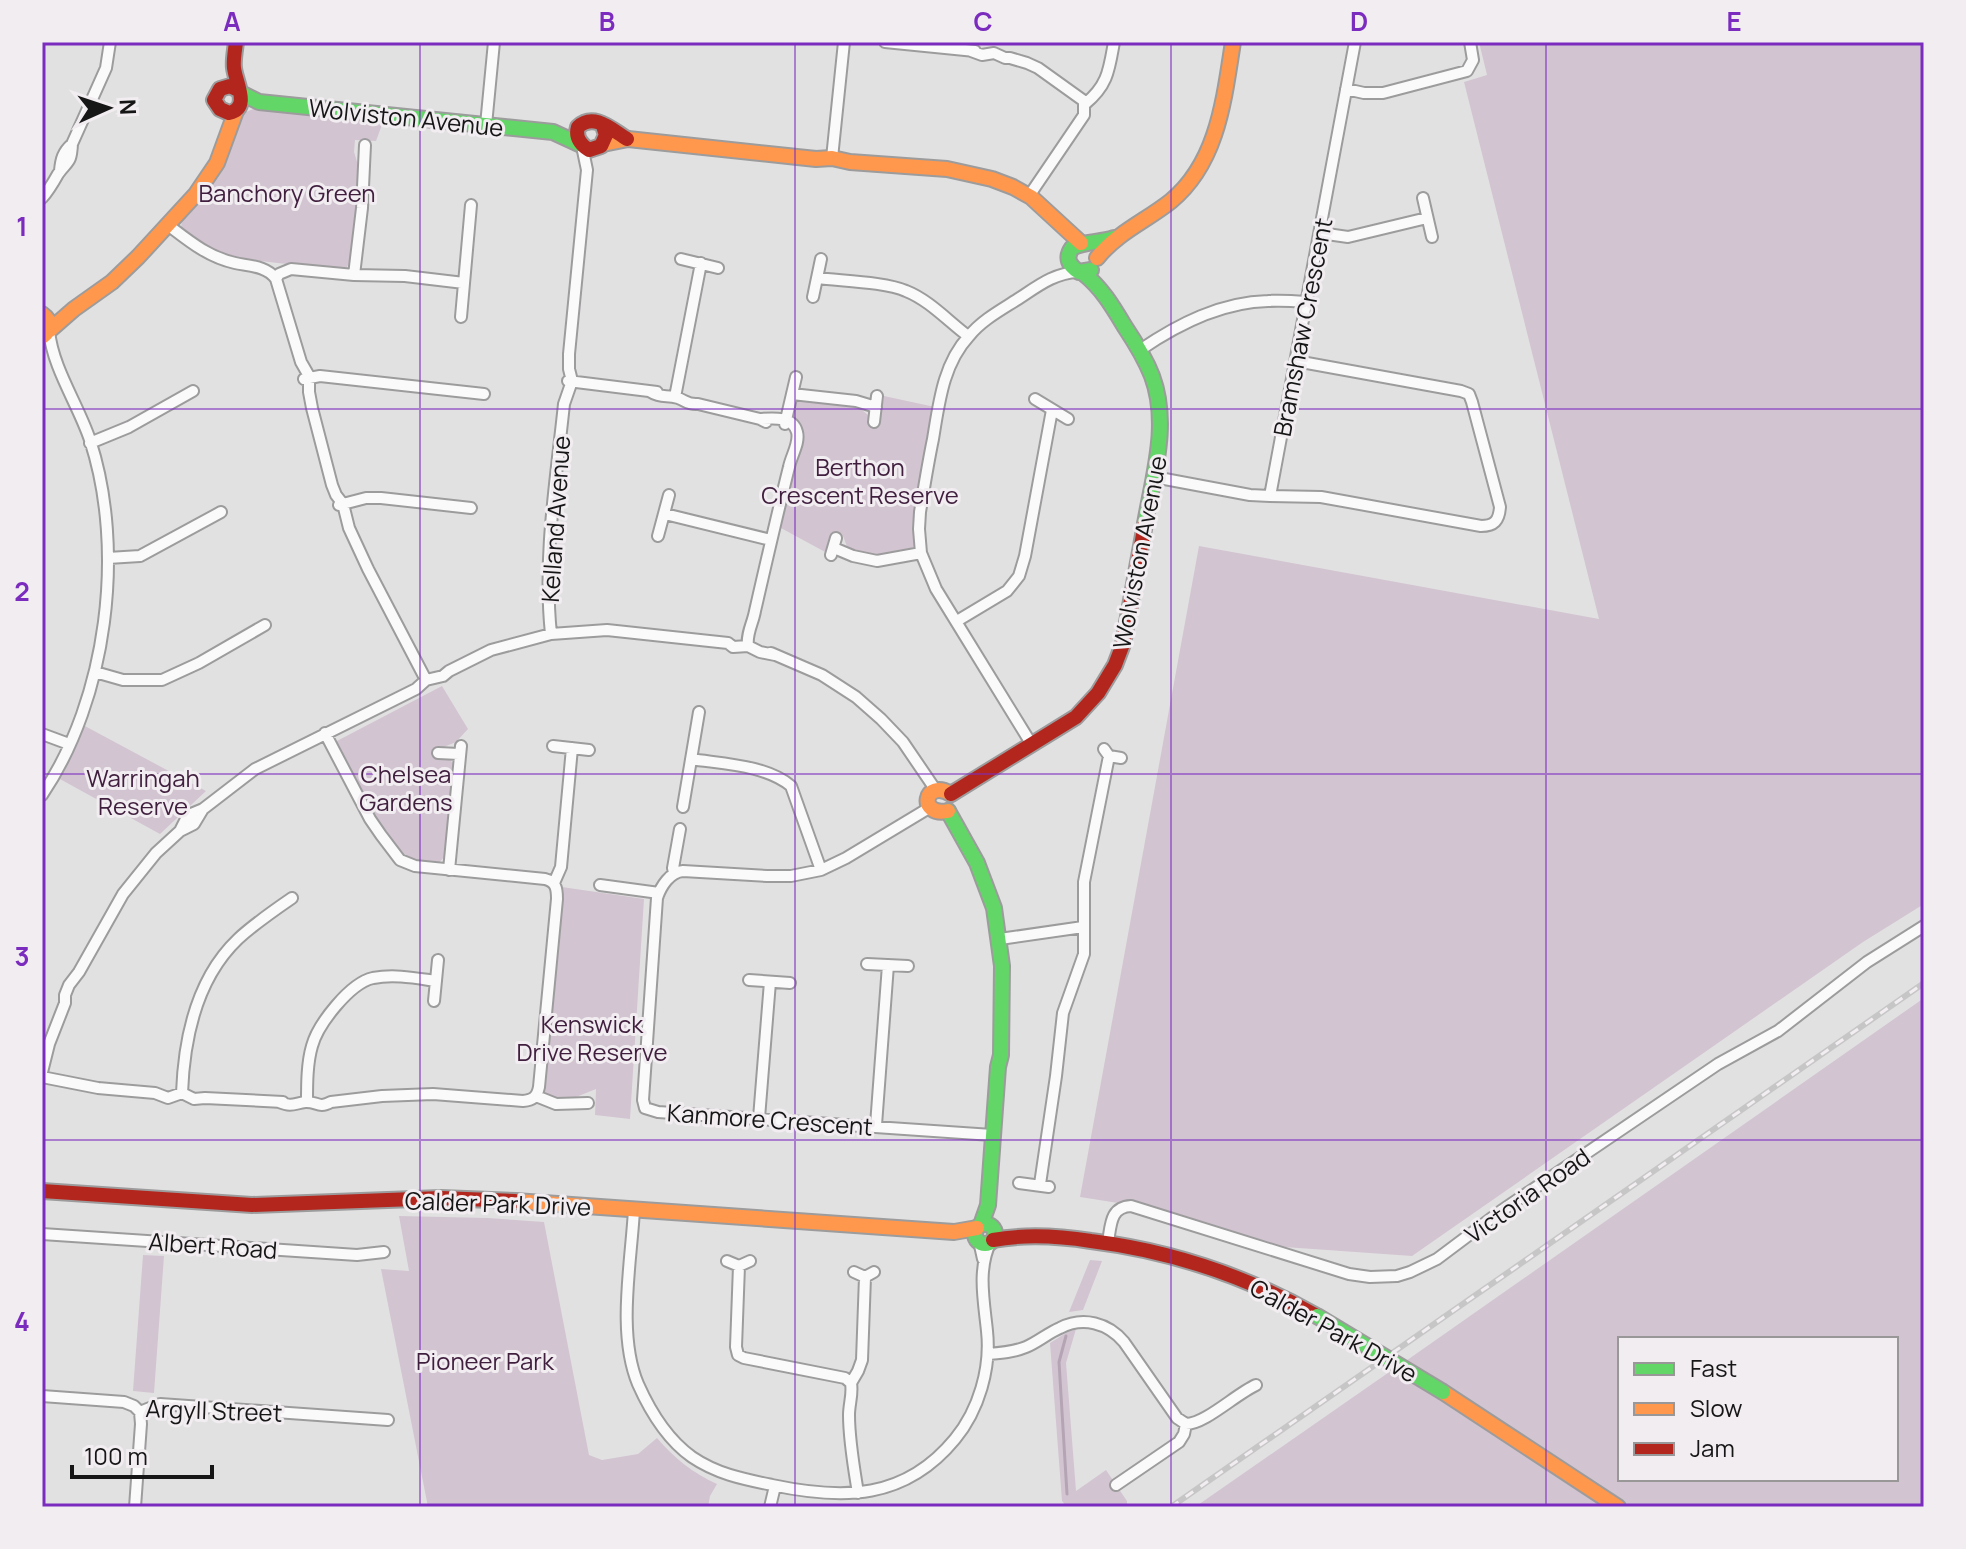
<svg xmlns="http://www.w3.org/2000/svg" width="1966" height="1549" viewBox="0 0 1966 1549" font-family="Manrope,sans-serif">
<rect width="100%" height="100%" fill="#e2e1e2"/>
<path fill="#d2c5d1" fill-rule="evenodd" d="M 1479,42 L 1924,42 L 1924,904 L 1863,942 L 1412,1256 L 1257,1245 L 1169,1211 L 1080,1197 L 1199,546 L 1599,619 L 1464,82 L 1487,75 Z
M 260,106 L 384,119 L 376,141 L 355,140 L 354,152 L 358,165 L 353,244 L 350,261 L 347,267 L 338,270 L 235,258 L 218,253 L 190,237 L 181,229 L 182,217 L 217,178 L 226,160 L 239,115 Z
M 884,396 L 935,407 C 926,452 913,500 915,546 L 905,552 L 877,558 L 849,552 L 843,536 L 833,534 L 827,553 L 779,527 L 800,435 L 793,418 L 797,401 L 856,405 L 868,415 L 870,422 L 880,423 Z
M 442,686 L 468,729 L 456,742 L 434,751 L 438,758 L 449,759 L 453,763 L 445,856 L 438,864 L 416,863 L 403,859 L 370,811 L 335,742 Z
M 83,725 L 206,791 L 160,834 L 58,778 Z
M 562,887 L 644,899 L 630,1119 L 595,1115 L 596,1089 L 571,1099 L 551,1100 L 543,1092 Z
M 1924,998 L 1924,1507 L 1622,1507 L 1403,1363 ZM 1620,1339 L 1896,1339 L 1896,1479 L 1620,1479 Z
M 399,1216 L 488,1218 L 544,1222 L 589,1455 L 602,1460 L 638,1454 L 657,1438 C 674,1458 693,1473 717,1484 L 710,1496 L 708,1507 L 428,1507 L 381,1269 L 409,1271 Z
M 143,1255 L 164,1256 L 154,1393 L 133,1391 Z
M 1090,1260 L 1102,1261 L 1083,1310 L 1069,1312 Z
M 1076,1329 L 1066,1363 L 1076,1491 L 1106,1470 L 1127,1501 L 1127,1504 L 1123,1507 L 1067,1507 L 1062,1501 L 1050,1343 L 1066,1333 Z
M 1395,1368 L 1612,1507 L 1195,1507 Z"/>
<g fill="none" stroke-linecap="round" stroke-linejoin="round">
<path stroke="#b5a5b4" stroke-width="3" d="M 1066,1336 L 1059,1362 L 1067,1494"/>
<g stroke="#9d9c9d" stroke-width="14">
<path id="street" d="M 885,42 L 975,51
M 971,51 L 982,55 L 994,53 L 1005,58 L 1010,58 L 1027,63 L 1038,68 L 1084,101 L 1084,115 L 1029,196
M 1346,89 L 1364,93 L 1383,93 L 1467,71 L 1473,60 L 1470,42
M 1085,104 C 1108,85 1109,70 1114,42
M 486,125 L 494,42
M 832,158 L 844,42
M 60,171 C 61,159 63,152 72,144
M 42,198 C 49,190 53,183 58,174 C 68,160 71,164 72,144 L 106,68 L 110,42
M 1423,198 L 1432,237
M 168,225 C 189,241 208,257 235,263 C 249,266 267,266 276,279 L 301,362 L 309,376 L 309,392 L 312,408 L 332,485 L 336,495 L 343,504 L 349,528 L 368,569 L 426,680
M 1320,233 L 1348,237 L 1427,218
M 681,259 L 718,268
M 354,275 L 362,208 L 365,145
M 818,278 C 841,281 886,282 906,291 C 929,300 948,321 968,336
M 276,279 L 279,274 L 291,269 L 354,275 L 405,276 L 464,283
M 813,297 L 821,259
M 461,317 L 471,205
M 1140,350 C 1178,324 1221,302 1268,301 C 1281,300 1294,301 1306,302
M 304,379 L 320,376 L 484,394
M 568,381 L 657,392
M 651,392 C 662,399 667,394 678,398 C 686,401 688,405 698,404 L 760,419 L 766,422
M 792,394 L 856,401 L 876,407
M 675,397 L 701,263
M 1035,399 L 1068,419
M 874,422 L 877,396
M 785,424 L 796,377
M 90,443 L 129,427 L 193,391
M 1154,477 L 1250,495 L 1270,496 L 1355,42
M 1270,496 L 1321,497 L 1481,526 C 1494,526 1499,521 1500,507 L 1472,402 L 1469,394 L 1461,391 L 1296,361
M 339,505 L 366,498 L 381,498 L 471,508
M 665,514 L 771,540
M 658,536 L 669,495
M 834,548 L 853,556 L 877,561 L 921,553
M 831,555 L 836,538
M 108,558 L 140,556 L 221,512
M 957,621 L 1007,591 L 1019,576 L 1025,556 L 1052,410
M 551,634 C 543,557 556,481 564,404 L 572,381 L 569,369 L 569,354 L 587,170 L 582,146
M 748,646 C 746,634 753,623 755,611 C 766,563 777,515 789,467 C 791,456 800,443 797,432 C 793,416 773,418 760,419
M 771,653 L 822,675 L 856,697 L 881,719 L 903,742 L 935,789
M 95,672 L 123,680 L 162,680 L 199,663 L 265,625
M 42,734 L 69,744
M 1032,745 L 936,589 L 921,553 L 919,529 L 920,512 C 924,488 928,463 933,439 C 939,403 943,364 969,336 C 982,320 1001,310 1018,299 C 1038,286 1054,273 1078,272
M 553,746 L 589,750
M 1104,749 L 1109,756 L 1121,758
M 438,753 L 459,754
M 691,759 C 723,764 766,765 791,786 L 821,870
M 42,795 C 107,699 126,550 90,440 C 78,404 53,369 49,331
M 683,807 L 699,712
M 929,808 L 846,858 L 821,870 L 791,876 L 767,876 L 683,871 C 670,872 661,886 657,898 L 643,1100 L 645,1108 L 658,1112 L 992,1135
M 180,831 L 186,819 L 191,814 L 203,809 L 255,769 L 416,689 L 426,680 L 443,676 L 449,671 L 491,650 L 551,634 L 607,630 L 728,643 L 733,647 L 748,646 L 760,652 L 775,655
M 449,870 L 461,746
M 674,873 L 673,868 L 680,829
M 554,883 L 561,867 L 572,748
M 600,885 L 659,893
M 1000,939 L 1083,927
M 867,964 L 908,966
M 749,980 L 790,983
M 434,1001 L 438,960
M 42,1072 L 49,1044 L 65,1003 L 65,995 L 69,985 L 79,972 L 123,894 L 156,853 L 180,831 L 194,824 L 203,809
M 42,1077 L 98,1088 L 155,1093 L 168,1098 L 182,1093 L 194,1099 L 205,1098 L 283,1102
M 182,1093 C 184,1039 196,979 238,939 C 254,924 273,911 292,898
M 536,1096 L 556,1104 L 588,1103
M 279,1102 C 292,1107 293,1104 305,1102 C 317,1101 318,1109 331,1102 L 382,1096 L 433,1094 L 523,1101 C 533,1100 537,1097 539,1087 L 557,899 C 557,888 556,882 545,879 L 415,866 L 400,860 L 381,835 L 370,819 L 325,733
M 307,1102 C 307,1084 307,1063 312,1046 C 318,1024 350,983 373,978 C 394,974 415,978 436,981
M 759,1118 L 770,982
M 876,1125 L 888,965
M 1019,1183 L 1049,1187
M 1040,1184 L 1056,1076 L 1063,1013 L 1084,954 L 1084,882 L 1109,756
M 634,1210 C 631,1264 617,1334 638,1384 C 650,1411 668,1440 692,1457 C 717,1474 743,1479 772,1485 C 843,1500 905,1500 955,1439 C 979,1410 991,1368 987,1331 C 984,1301 977,1269 991,1241
M 42,1234 L 357,1255 L 384,1252
M 979,1241 L 983,1259
M 1108,1242 C 1111,1225 1110,1207 1131,1206 L 1349,1274 L 1370,1277 L 1397,1276 L 1410,1272 L 1437,1259 L 1501,1211 L 1718,1064 L 1778,1031 L 1867,962 L 1924,926
M 727,1261 L 739,1266 L 750,1261
M 739,1266 L 736,1347 L 738,1355 L 744,1358 L 845,1378 L 851,1383 C 853,1394 849,1404 849,1415 C 849,1441 854,1468 858,1493
M 854,1272 L 865,1277 L 874,1272
M 988,1354 C 1001,1353 1014,1352 1026,1347 C 1038,1342 1048,1333 1060,1328 C 1083,1316 1108,1323 1124,1342 L 1177,1418 L 1186,1424
M 851,1383 L 858,1371 L 862,1360 L 865,1277
M 42,1396 L 124,1402 L 134,1406 L 140,1412
M 140,1412 L 160,1404 L 388,1420
M 1186,1424 C 1205,1424 1236,1394 1256,1385
M 1116,1485 L 1179,1442 L 1184,1434 L 1186,1424
M 135,1507 L 141,1424 L 140,1412
M 770,1507 L 775,1486"/>
</g>
<g stroke="#9d9c9d" stroke-width="18">
<path id="fast" d="M 239,92 L 259,102 L 553,132 L 579,144
M 1091,270 L 1079,272 C 1069,266 1065,258 1072,248 C 1085,241 1100,243 1114,238
M 1083,273 C 1102,288 1113,307 1125,327 C 1135,342 1145,358 1152,376 C 1170,424 1153,476 1145,524
M 948,811 L 977,863 L 994,908 L 1002,966 L 1001,1055 L 998,1067 L 988,1205 L 981,1225
M975 1234a10 10 0 1 1 20 0a10 10 0 1 1-20 0Z"/>
</g>
<g stroke="#9d9c9d" stroke-width="18">
<path id="slow" d="M 603,144 L 628,139 L 816,159 L 832,158 L 850,162 L 947,169 L 992,179 L 1013,187 L 1031,197 L 1081,243
M 1097,258 C 1118,232 1146,221 1171,201 C 1218,162 1224,99 1233,42
M 42,314 C 52,321 52,330 42,337
M 50,330 L 74,309 L 112,282 L 138,257 L 196,194 L 217,163 L 236,111
M 948,811 C 917,817 924,778 951,794
M 515,1201 L 954,1232 L 977,1228
M 1443,1392 L 1618,1507"/>
</g>
<g stroke="#9d9c9d" stroke-width="18">
<path id="jam" d="M 236,42 C 235,51 233,60 234,68 C 236,84 251,108 229,113 L 220,109 L 214,100 L 220,89 L 230,86 L 238,90
M 603,126 L 606,135 L 601,146 L 589,150 C 580,144 575,137 578,127 C 594,112 612,130 627,139
M 951,794 L 1076,717 L 1098,693 L 1115,665 L 1123,644 L 1145,524
M 42,1191 L 252,1205 L 441,1198 L 515,1201
M 993,1240 C 1025,1234 1059,1236 1091,1241 C 1172,1251 1246,1276 1317,1316"/>
</g>
<use href="#street" stroke="#fbfafb" stroke-width="10"/>
<use href="#fast" stroke="#63d668" stroke-width="14"/>
<use href="#slow" stroke="#ff974d" stroke-width="14"/>
<use href="#jam" stroke="#b3261e" stroke-width="14"/>
<g stroke="#c7c6c7" stroke-width="6">
<path id="rail" d="M 1171,1507 L 1924,983"/>
</g>
<use href="#rail" stroke="#f1edf0" stroke-width="3" stroke-dasharray="9" stroke-linecap="butt"/>
<g stroke="#9d9c9d" stroke-width="18" stroke-linecap="butt">
<path id="fast-bridge" d="M 1317,1316 L 1443,1392"/>
</g>
<use href="#fast-bridge" stroke="#63d668" stroke-width="14"/>
</g>
<path fill="none" stroke="#7b2cbf" stroke-width="2" stroke-opacity="0.55" d="M 420,42 L 420,1507M 795,42 L 795,1507M 1171,42 L 1171,1507M 1546,42 L 1546,1507M 42,409 L 1924,409M 42,774 L 1924,774M 42,1140 L 1924,1140"/>
<g text-anchor="middle" dominant-baseline="central" stroke-width="6" stroke-linejoin="round" paint-order="stroke">
<g font-size="24" fill="#171617" stroke="#f1edf0">
<text transform="translate(406 117) rotate(6)">Wolviston Avenue</text>
<text transform="translate(1302 327) rotate(-79)">Bramshaw Crescent</text>
<text transform="translate(555 519) rotate(-86)">Kelland Avenue</text>
<text transform="translate(1139 552) rotate(-79)">Wolviston Avenue</text>
<text transform="translate(770 1119) rotate(4)">Kanmore Crescent</text>
<text transform="translate(1527 1195) rotate(-35)">Victoria Road</text>
<text transform="translate(498 1203) rotate(2)">Calder Park Drive</text>
<text transform="translate(213 1245) rotate(4)">Albert Road</text>
<text transform="translate(1334 1330) rotate(29)">Calder Park Drive</text>
<text transform="translate(214 1410) rotate(2)">Argyll Street</text>
</g>
<g font-size="24" fill="#401e3e" stroke="#f1edf0">
<text x="287" y="192">Banchory Green</text>
<text x="860" y="466">Berthon<tspan x="860" dy="28">Crescent Reserve</tspan></text>
<text x="406" y="773">Chelsea<tspan x="406" dy="28">Gardens</tspan></text>
<text x="143" y="777">Warringah<tspan x="143" dy="28">Reserve</tspan></text>
<text x="592" y="1023">Kenswick<tspan x="592" dy="28">Drive Reserve</tspan></text>
<text x="485" y="1360">Pioneer Park</text>
</g>
</g>
<rect width="1966" height="1549" fill="none" stroke="#f1edf0" stroke-width="88"/>
<rect x="1618" y="1337" width="280" height="144" fill="#f1edf0" stroke="#9a9799" stroke-width="2"/>
<rect x="1634" y="1363" width="40" height="12" fill="#63d668" stroke="#9a9799" stroke-width="2"/>
<text x="1690" y="1377" font-size="24" fill="#171617">Fast</text>
<rect x="1634" y="1403" width="40" height="12" fill="#ff974d" stroke="#9a9799" stroke-width="2"/>
<text x="1690" y="1417" font-size="24" fill="#171617">Slow</text>
<rect x="1634" y="1443" width="40" height="12" fill="#b3261e" stroke="#9a9799" stroke-width="2"/>
<text x="1690" y="1457" font-size="24" fill="#171617">Jam</text>
<g transform="translate(108 108) rotate(87)" stroke="#f1edf0" stroke-width="6" paint-order="stroke">
<path d="M0-6L14 30L0 20L-14 30Z" fill="#171617"/>
<text y="-12" font-size="22" font-weight="bold" text-anchor="middle" fill="#171617">N</text>
</g>
<path d="M72 1465v12h140v-12" fill="none" stroke="#171617" stroke-width="4"/>
<text x="84" y="1465" font-size="24" fill="#171617" stroke="#f1edf0" stroke-width="6" paint-order="stroke">100 m</text>
<rect x="44" y="44" width="1878" height="1461" fill="none" stroke="#7b2cbf" stroke-width="3"/>
<g font-size="26" text-anchor="middle" font-weight="bold" fill="#7b2cbf">
<text x="232" y="31">A</text>
<text x="607" y="31">B</text>
<text x="983" y="31">C</text>
<text x="1359" y="31">D</text>
<text x="1734" y="31">E</text>
<text x="22" y="236">1</text>
<text x="22" y="601">2</text>
<text x="22" y="966">3</text>
<text x="22" y="1331">4</text>
</g>
</svg>
